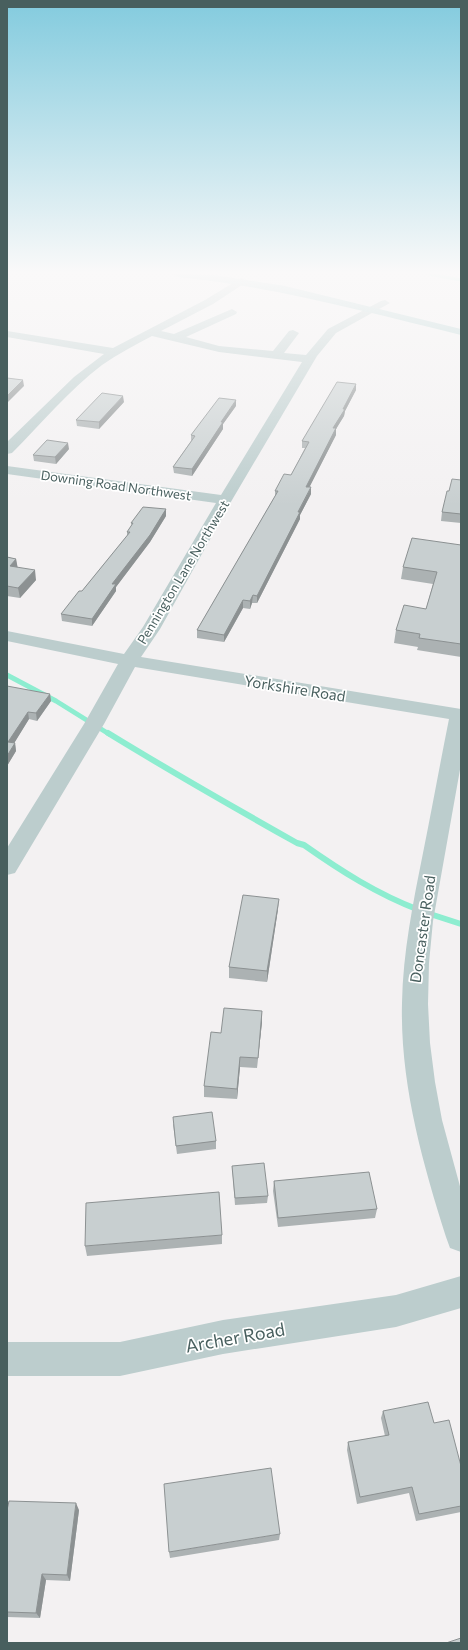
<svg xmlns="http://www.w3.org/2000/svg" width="468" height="1650" viewBox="0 0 468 1650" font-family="Commissioner,sans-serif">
<rect width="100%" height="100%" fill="#f3f1f2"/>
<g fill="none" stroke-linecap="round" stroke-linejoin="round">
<path stroke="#8dedd0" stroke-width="3" d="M 429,274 L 461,280"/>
<path stroke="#8dedd0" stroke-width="5" d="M 7,675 L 56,701 L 109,734"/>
<path stroke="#8dedd0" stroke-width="6" d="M 108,733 C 170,771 233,807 297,843 L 304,845 C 341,871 377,894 419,910
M 427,913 L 461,924"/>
<path fill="#bccdcd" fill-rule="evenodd" d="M 241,278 L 246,281 L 245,283 L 213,304 L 161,331 L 174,334 L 232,309 L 237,312 L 236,314 L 186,337 L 219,346 L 273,351 L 289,331 L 293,330 L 299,333 L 284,353 L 306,355 L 328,329 L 381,301 L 385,300 L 390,303 L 336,333 L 317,356 L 232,500 L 160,629 L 141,657 L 461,709 L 461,764 L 433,921 L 429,963 L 428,1004 L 430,1043 L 435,1082 L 442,1120 L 461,1190 L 461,1252 L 450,1248 L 446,1237 C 422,1161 400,1083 402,1003 C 403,952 413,903 423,853 C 432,808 440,764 449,719 L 135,667 L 104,724 L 15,873 L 7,875 L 7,848 L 84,724 L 118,664 L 7,641 L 7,631 L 124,654 L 143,627 L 216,503 L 7,474 L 7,466 L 221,495 L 302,362 L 219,352 L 152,336 C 135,345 118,354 102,365 C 69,390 41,424 12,453 L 7,454 L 7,442 L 74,377 L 104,354 L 7,337 L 7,331 L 113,348 L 205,300 Z
M 461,1276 L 461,1308 L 396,1327 L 223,1354 L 120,1376 L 7,1376 L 7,1342 L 120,1342 L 223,1320 L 396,1295 Z"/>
<path fill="#b1cfcf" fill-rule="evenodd" d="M 173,274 L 214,275 L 285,286 L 461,329 L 461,335 C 367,312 275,287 178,277 Z"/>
</g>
<path fill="#acb2b3" d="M 356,384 L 356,390 L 345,411 L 344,416 L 336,429 L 336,435 L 309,487 L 311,494 L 300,515 L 300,519 L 257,603 L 252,603 L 250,609 L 243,608 L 224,642 L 197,638 L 197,630 L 275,496 L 275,491 L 291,475 L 305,448 L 302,448 L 302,441 Z
M 124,402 L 99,429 L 77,426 L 76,420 Z
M 236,406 L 223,424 L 223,429 L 192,476 L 174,473 L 173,467 L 191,441 L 191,435 Z
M 69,449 L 56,464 L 34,461 L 33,455 Z
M 461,480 L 461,523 L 441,521 L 442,512 L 449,491 Z
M 166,516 L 150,542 L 116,587 L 116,591 L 92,626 L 62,621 L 61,614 L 82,591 L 127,536 L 127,532 L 132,526 L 131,523 Z
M 461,545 L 461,657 L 417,650 L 418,647 L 394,643 L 396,630 L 426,609 L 433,584 L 401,579 L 403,567 Z
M 7,557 L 16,559 L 17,567 L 36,580 L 20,598 L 7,596 Z
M 7,687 L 50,694 L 51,701 L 37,721 L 29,719 L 14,743 L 15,743 L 16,751 L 7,766 Z
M 278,909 L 267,982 L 229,978 L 229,967 Z
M 262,1011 L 262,1022 L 257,1068 L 240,1067 L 237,1099 L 204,1097 L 204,1086 L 221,1033 Z
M 173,1124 L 216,1141 L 216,1149 L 177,1154 Z
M 232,1166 L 268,1196 L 267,1203 L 235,1205 Z
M 274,1181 L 377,1209 L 375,1218 L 278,1227 L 273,1191 Z
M 222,1235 L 222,1244 L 87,1256 L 85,1246 Z
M 383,1411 L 434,1423 L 461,1466 L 461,1512 L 416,1521 L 409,1493 L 357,1504 L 347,1450 L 348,1442 L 385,1436 L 381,1418 Z
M 7,1510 L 79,1510 L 70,1581 L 46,1580 L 40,1618 L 7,1617 Z
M 280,1534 L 279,1540 L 170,1558 L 169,1552 Z"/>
<path fill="#8c9192" d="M 23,380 L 24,386 L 7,403 L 7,396 Z
M 356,384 L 356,390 L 345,411 L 344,416 L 336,429 L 336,435 L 306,494 L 306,487 L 333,428 Z
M 123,396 L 124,402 L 99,429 L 99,422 Z
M 236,400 L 236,406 L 223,424 L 223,429 L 192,476 L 192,469 L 221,422 Z
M 68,443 L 69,449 L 56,464 L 55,457 Z
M 311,487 L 311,494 L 300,515 L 300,519 L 257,603 L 257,596 Z
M 166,509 L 166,516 L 150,542 L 116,587 L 116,591 L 92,626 L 92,619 L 112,584 Z
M 16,559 L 18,569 L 10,566 Z
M 35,570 L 36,580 L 20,598 L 18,588 Z
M 253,595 L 252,603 L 250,609 L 250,601 Z
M 243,600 L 243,608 L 224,642 L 224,635 Z
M 50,694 L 51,701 L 37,721 L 36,713 Z
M 28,712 L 29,719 L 10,750 L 8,742 Z
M 15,743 L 16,751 L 7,766 L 7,756 Z
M 279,899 L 278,909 L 267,982 L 267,971 Z
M 262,1011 L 262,1022 L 257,1068 L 258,1058 Z
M 240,1057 L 240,1067 L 237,1099 L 237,1089 Z
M 76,1503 L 79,1510 L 70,1581 L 67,1575 Z
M 42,1574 L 46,1580 L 40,1618 L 36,1613 Z"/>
<path fill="#c8cfd0" stroke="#8c9192" d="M 7,378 L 23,380 L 7,396 Z
M 337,382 L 356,384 L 343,409 L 345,409 L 333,428 L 336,428 L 306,487 L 311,487 L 298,512 L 300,512 L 257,596 L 253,595 L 250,601 L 243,600 L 224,635 L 197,630 L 278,491 L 275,491 L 284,474 L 291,475 L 309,442 L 302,441 Z
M 102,393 L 123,396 L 99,422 L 76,420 Z
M 219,398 L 236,400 L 221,422 L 223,422 L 192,469 L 173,467 L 195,436 L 191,435 Z
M 47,440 L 68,443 L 55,457 L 33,455 Z
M 452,479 L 461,480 L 461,514 L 442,512 L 447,491 L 449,491 Z
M 143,507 L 166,509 L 150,535 L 112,584 L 116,584 L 92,619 L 61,614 L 79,591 L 82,591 L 130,532 L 127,532 L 133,523 L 131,523 Z
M 412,538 L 461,545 L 461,644 L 419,638 L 420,634 L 396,630 L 404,605 L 426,609 L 437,572 L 403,567 Z
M 7,557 L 16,559 L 10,566 L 35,570 L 18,588 L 7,586 Z
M 7,686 L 50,694 L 36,713 L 28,712 L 8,742 L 15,743 L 7,756 Z
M 243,895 L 279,899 L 267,971 L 229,967 Z
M 224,1008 L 262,1011 L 258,1058 L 240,1057 L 237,1089 L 204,1086 L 211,1032 L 221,1033 Z
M 212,1112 L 216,1141 L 176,1146 L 173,1117 Z
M 264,1163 L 268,1196 L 235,1198 L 232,1166 Z
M 369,1172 L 377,1209 L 278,1218 L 274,1181 Z
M 219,1192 L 222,1235 L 85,1246 L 86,1203 Z
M 428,1402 L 434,1423 L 449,1420 L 461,1466 L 461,1506 L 419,1514 L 412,1487 L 360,1497 L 348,1442 L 389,1435 L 383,1411 Z
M 271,1468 L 280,1534 L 169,1552 L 164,1484 Z
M 9,1501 L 76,1503 L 67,1575 L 42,1574 L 36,1613 L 7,1612 L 7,1510 Z
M 461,1638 L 461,1643 L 446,1643 Z"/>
<linearGradient id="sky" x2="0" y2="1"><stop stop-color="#83cbde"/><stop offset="0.54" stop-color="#faf9f9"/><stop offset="1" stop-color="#faf9f9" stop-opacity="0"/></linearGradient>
<rect width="468" height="505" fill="url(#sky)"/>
<g text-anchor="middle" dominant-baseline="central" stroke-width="3.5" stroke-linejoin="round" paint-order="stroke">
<g font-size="13" fill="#485f5e" stroke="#fff">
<text transform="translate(116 485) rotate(8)">Downing Road Northwest</text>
<text transform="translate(183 572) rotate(-59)">Pennington Lane Northwest</text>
</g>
<g font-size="15" fill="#485f5e" stroke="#fff">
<text transform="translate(295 688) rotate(9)">Yorkshire Road</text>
<text transform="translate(422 929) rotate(-82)">Doncaster Road</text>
</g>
<g font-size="18" fill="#485f5e" stroke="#fff">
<text transform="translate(235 1337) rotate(-10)">Archer Road</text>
</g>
</g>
<rect width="468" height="1650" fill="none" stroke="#485f5e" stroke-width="16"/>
</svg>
